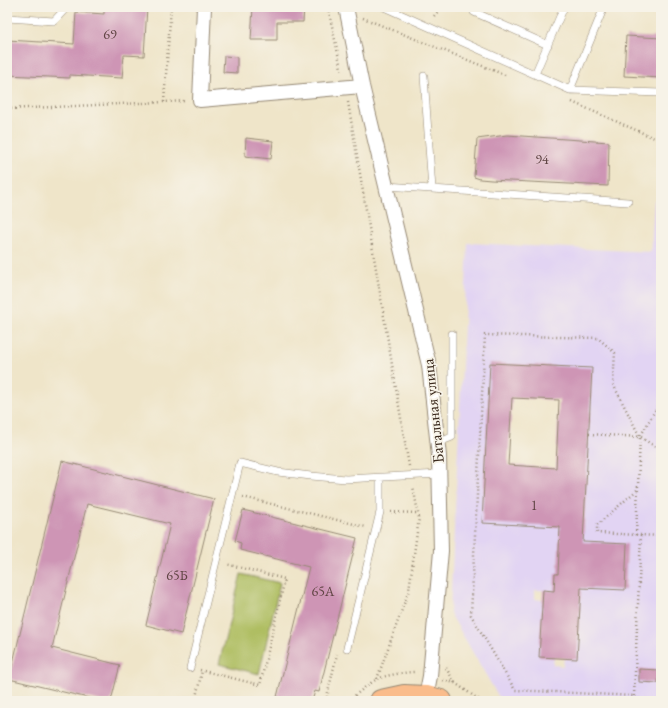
<svg xmlns="http://www.w3.org/2000/svg" width="668" height="708" viewBox="0 0 668 708" font-family="'EB Garamond',serif">
<rect width="100%" height="100%" fill="#f7f3e8"/>
<filter id="ink" filterUnits="userSpaceOnUse"><feTurbulence type="fractalNoise" baseFrequency=".025" numOctaves="2"/><feDisplacementMap in="SourceGraphic" scale="8" xChannelSelector="R" yChannelSelector="G"/><feConvolveMatrix kernelMatrix="1 2 1 2 8 2 1 2 1" color-interpolation-filters="sRGB"/></filter>
<filter id="wash" filterUnits="userSpaceOnUse"><feTurbulence type="fractalNoise" baseFrequency=".012" numOctaves="4" result="noise"/><feDisplacementMap in="SourceGraphic" scale="16" xChannelSelector="R" yChannelSelector="G"/><feGaussianBlur stdDeviation="0.9" result="paint"/><feColorMatrix in="noise" values="0 0 0 0 0 0 0 0 0 0 0 0 0 0 0 0 0 1.4 0 .05"/><feComposite in="paint" operator="in"/></filter>
<g filter="url(#wash)">
<rect width="100%" height="100%" fill="#efe5c9"/>
<path fill="#e2d4f3" fill-rule="evenodd" d="M 661,194 L 661,701 L 501,701 L 450,613 L 468,243 L 651,252 L 654,201 ZM 491,363 L 592,369 L 584,530 L 578,542 L 627,545 L 625,590 L 581,588 L 577,659 L 564,659 L 563,666 L 553,665 L 554,657 L 542,600 L 535,599 L 535,590 L 557,591 L 555,581 L 555,574 L 558,574 L 560,527 L 482,522 Z"/>
<path fill="#aebd60" stroke="#74743f" d="M 241,574 L 280,583 L 259,674 L 219,664 Z"/>
<g id="blocks">
<path fill="#ce95b5" fill-rule="evenodd" d="M 104,7 L 147,7 L 144,56 L 124,55 L 122,78 L 70,75 L 70,78 L 7,75 L 7,40 L 74,44 L 76,12 L 104,14 Z
M 253,7 L 304,7 L 303,22 L 277,22 L 277,40 L 251,40 Z
M 626,36 L 661,38 L 661,78 L 624,76 Z
M 224,56 L 237,57 L 237,73 L 223,72 Z
M 507,135 L 609,142 L 608,186 L 491,180 L 480,179 L 474,177 L 477,139 Z
M 246,138 L 273,141 L 271,159 L 245,156 Z
M 490,363 L 592,368 L 583,542 L 627,544 L 625,590 L 581,588 L 577,659 L 539,657 L 543,590 L 554,591 L 555,574 L 558,574 L 560,527 L 482,523 ZM 512,398 L 559,400 L 556,468 L 508,465 Z
M 62,461 L 214,499 L 181,634 L 146,625 L 170,524 L 87,504 L 52,648 L 120,665 L 111,701 L 101,701 L 9,679 Z
M 243,510 L 357,538 L 319,692 L 315,691 L 312,701 L 276,701 L 309,567 L 240,550 L 241,543 L 235,541 Z
M 639,669 L 659,670 L 658,683 L 639,682 Z"/>
</g>
</g>
<g filter="url(#ink)">
<use href="#blocks" fill-opacity="0" stroke="#958874" stroke-width="1"/>
<g fill="none" stroke-linecap="round" stroke-linejoin="round">
<g stroke="#958874" stroke-width="8">
<path id="service" d="M 384,7 L 570,90 L 661,93
M 474,12 L 548,45
M 7,18 L 54,21 L 67,7
M 535,74 L 564,7
M 424,76 L 432,189
M 570,90 L 604,7
M 386,186 L 628,202
M 437,443 L 452,437 L 452,334
M 347,648 L 380,512 L 380,478
M 190,668 L 240,463 L 278,472 L 311,476 L 346,479 L 440,474"/>
</g>
<g stroke="#958874" stroke-width="16">
<path id="minor" d="M 204,7 L 200,100 L 362,86
M 346,7 L 362,86 L 429,365 L 439,456 L 441,551 L 430,676 L 426,697"/>
</g>
<g stroke="#958874" stroke-width="24">
<path id="primary" d="M 381,701 L 404,696 L 426,697 L 441,701"/>
</g>
<path stroke="#958874" stroke-width="2.5" stroke-dasharray="1 3" stroke-linecap="butt" d="M 328,7 L 342,73
M 533,7 L 551,8
M 642,7 L 661,8
M 434,16 L 442,7
M 363,18 L 505,75
M 164,102 L 171,7
M 348,102 L 409,466
M 572,102 L 661,141
M 7,109 L 186,101
M 589,434 L 640,437
M 637,490 L 597,525 L 597,533 L 661,536
M 243,497 L 366,527
M 391,512 L 418,513
M 636,535 L 640,437 L 661,400
M 446,668 L 455,683
M 200,670 L 260,685 L 285,579 L 226,564
M 377,679 L 409,590 L 419,518 L 413,486
M 443,680 L 455,683 L 481,701
M 634,696 L 641,535
M 195,701 L 202,671
M 326,701 L 337,654
M 349,701 C 355,695 370,683 377,679 C 386,675 406,672 416,672
M 643,701 L 634,696 L 515,690 L 471,615 L 485,335 L 598,338 L 615,353 L 613,384 L 640,437 L 661,450"/>
<use href="#service" stroke="#fff" stroke-width="7"/>
<use href="#minor" stroke="#fff" stroke-width="14"/>
<use href="#primary" stroke="#fabc8b" stroke-width="22"/>
</g>
</g>
<g text-anchor="middle" dominant-baseline="central" stroke-width="3.5" stroke-linejoin="round" paint-order="stroke">
<g font-size="14" fill="#604544">
<text x="110" y="34">69</text>
<text x="542" y="159">94</text>
<text x="534" y="505">1</text>
<text x="177" y="575">65Б</text>
<text x="323" y="591">65А</text>
</g>
<g font-size="16" fill="#3b2a1e" stroke="#f7f3e8">
<text transform="translate(433 411) rotate(-96)">Батальная улица</text>
</g>
</g>
<rect width="668" height="708" fill="none" stroke="#f7f3e8" stroke-width="24"/>
</svg>
